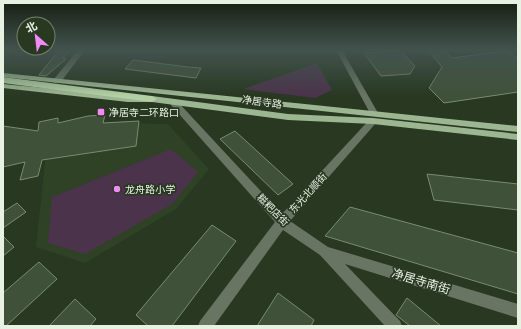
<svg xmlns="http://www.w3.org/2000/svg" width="521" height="329" viewBox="0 0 521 329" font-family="Mulish,'Noto Sans SC',sans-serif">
<rect width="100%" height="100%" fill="#283821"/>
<path fill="#2f4226" d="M 467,50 L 518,50 L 518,89 Z
M 127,123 L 168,124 L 209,169 L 176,209 L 85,263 L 36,247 L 47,143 Z"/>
<path fill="#4b334b" d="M 317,63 L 332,90 L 315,98 L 243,89 Z
M 171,149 L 198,172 L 172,204 L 85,254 L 48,243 L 52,197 Z"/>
<path fill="#405139" stroke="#798b71" d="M 59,50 L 70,50 L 63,58 L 66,59 L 46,76 L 39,75 Z
M 400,50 L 415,66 L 410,74 L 381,76 L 364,53 Z
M 428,50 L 444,50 L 452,58 L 506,51 L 518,59 L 518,92 L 444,103 L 429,88 L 442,67 Z
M 133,60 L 188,67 L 201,68 L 196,78 L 125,69 Z
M 105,115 L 103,123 L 139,121 L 136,146 L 42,160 L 38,176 L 20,180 L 25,162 L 3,167 L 3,126 L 38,131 L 39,122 L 58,118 L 58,123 L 88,116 Z
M 235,131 L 293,184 L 278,195 L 220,139 Z
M 427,174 L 518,184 L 518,210 L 434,200 Z
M 17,203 L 26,212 L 3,228 L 3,212 Z
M 350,207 L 518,253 L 518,294 L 325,236 Z
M 212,225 L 236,241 L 172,326 L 148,326 L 136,315 Z
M 3,236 L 14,247 L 3,256 Z
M 39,262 L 57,279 L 6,326 L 3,326 L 3,293 Z
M 278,293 L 314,320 L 311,326 L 257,326 Z
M 407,298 L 441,326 L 410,326 L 396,315 Z
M 75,299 L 96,319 L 90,326 L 49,326 Z"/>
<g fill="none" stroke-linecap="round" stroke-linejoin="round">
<path fill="#697563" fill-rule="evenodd" d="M 78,50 L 85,50 L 60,83 L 54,83 L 54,79 Z
M 336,50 L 342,50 L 378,113 L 377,115 L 371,115 Z
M 174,100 L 177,101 L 282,214 L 370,119 L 376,119 L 377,121 L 376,123 L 290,221 L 328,247 L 518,304 L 518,318 L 345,264 L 400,321 L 402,326 L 385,326 L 320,255 L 283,230 L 214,326 L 198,326 L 200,321 L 275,222 L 171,105 L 170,103 L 171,101 Z"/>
<path fill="#9db692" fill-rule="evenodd" d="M 3,73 L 518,126 L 518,132 L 3,77 Z
M 3,84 L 128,96 L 152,96 L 288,114 L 373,118 L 518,134 L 518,140 L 373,124 L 288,120 L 152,102 L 128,102 L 3,88 Z"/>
<path fill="#b2d0a4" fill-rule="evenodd" d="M 3,77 L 152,96 L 157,99 L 152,102 L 3,83 Z"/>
</g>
<linearGradient id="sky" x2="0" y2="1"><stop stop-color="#161f12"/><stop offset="0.52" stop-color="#42534e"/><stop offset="1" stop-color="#42534e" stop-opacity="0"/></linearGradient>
<rect width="521" height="96" fill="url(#sky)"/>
<g fill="#f18af4" stroke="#283821" stroke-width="1.5">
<rect x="97" y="108" width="8" height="8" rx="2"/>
<circle cx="117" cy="189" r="4"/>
</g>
<g text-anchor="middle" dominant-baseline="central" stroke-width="3.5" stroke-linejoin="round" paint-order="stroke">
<g font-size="10" fill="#e7f2e3" stroke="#283821">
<text transform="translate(262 102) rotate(8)">净居寺路</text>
<text transform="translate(308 193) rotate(-48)">东光北顺街</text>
<text transform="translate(273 210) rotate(45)">糍粑店街</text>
</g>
<g font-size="10" fill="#e7f2e3" stroke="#283821" text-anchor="start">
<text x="109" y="112">净居寺二环路口</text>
<text x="125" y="189">龙舟路小学</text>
</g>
<g font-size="12" fill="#e7f2e3" stroke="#283821">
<text transform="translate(421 281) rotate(17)">净居寺南街</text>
</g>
</g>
<rect width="521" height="329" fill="none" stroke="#e7f2e3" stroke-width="8"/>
<g transform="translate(36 36) rotate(332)"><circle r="19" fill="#283821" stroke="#74826f"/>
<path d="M0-3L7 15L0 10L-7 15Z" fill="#f18af4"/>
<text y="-6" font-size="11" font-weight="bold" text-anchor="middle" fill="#e7f2e3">北</text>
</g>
</svg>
